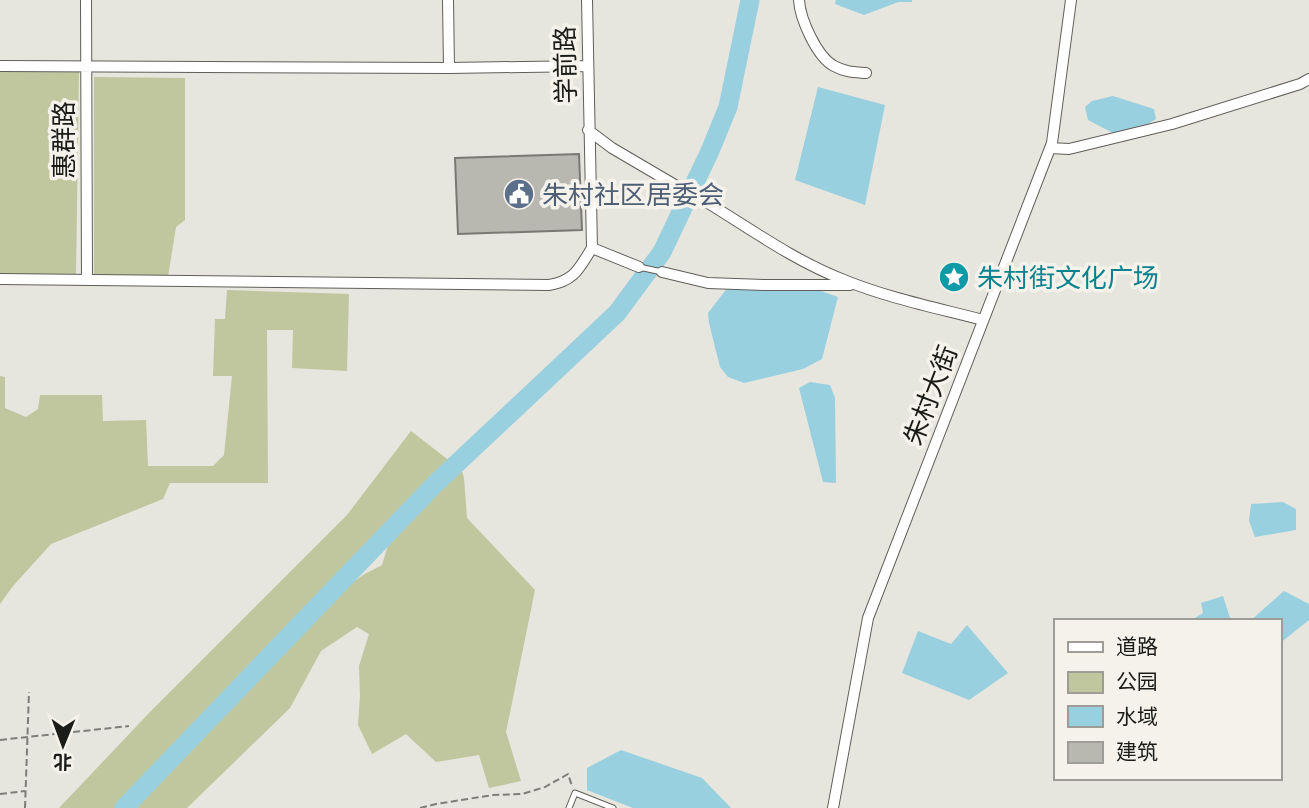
<svg xmlns="http://www.w3.org/2000/svg" width="1309" height="808" viewBox="0 0 1309 808" font-family="Mulish,'Noto Sans SC',sans-serif">
<rect width="100%" height="100%" fill="#e6e5de"/>
<path fill="#c0c69d" d="M 0,71 L 79,72 L 76,275 L 0,274 Z
M 94,77 L 185,78 L 185,220 L 176,227 L 168,277 L 94,275 Z
M 227,290 L 349,294 L 347,371 L 292,368 L 293,330 L 267,330 L 268,483 L 170,483 L 163,499 L 51,544 L 13,586 L 0,604 L 0,376 L 5,377 L 5,408 L 26,417 L 38,409 L 40,395 L 102,395 L 103,421 L 146,420 L 148,466 L 213,466 L 224,455 L 232,376 L 213,376 L 215,319 L 225,319 Z
M 411,431 L 451,462 L 253,668 L 115,808 L 59,808 L 150,712 L 347,515 Z
M 460,465 L 464,478 L 467,518 L 535,590 L 506,732 L 521,781 L 489,788 L 479,755 L 436,762 L 406,734 L 372,754 L 358,725 L 360,696 L 359,666 L 369,634 L 357,627 L 321,651 L 290,708 L 187,808 L 132,808 L 341,591 L 363,575 L 382,565 L 390,539 Z"/>
<path fill="#99d0e0" d="M 836,0 L 912,0 L 912,2 L 898,2 L 864,15 L 835,4 Z
M 818,87 L 885,105 L 865,205 L 795,180 Z
M 1113,96 L 1154,109 L 1156,119 L 1143,127 L 1113,133 L 1088,120 L 1085,107 L 1092,101 Z
M 728,287 L 821,291 L 838,297 L 822,359 L 803,369 L 744,383 L 728,377 L 720,367 L 709,323 L 708,313 Z
M 810,382 L 830,385 L 835,398 L 836,483 L 823,482 L 799,388 Z
M 1283,502 L 1296,509 L 1296,530 L 1255,537 L 1249,521 L 1251,504 Z
M 1284,591 L 1309,604 L 1309,620 L 1279,644 L 1279,621 L 1250,621 Z
M 1223,596 L 1231,621 L 1190,621 L 1203,613 L 1201,603 Z
M 967,625 L 1008,673 L 969,700 L 902,673 L 918,631 L 951,644 Z
M 621,750 L 702,778 L 731,808 L 633,808 L 587,790 L 587,768 Z"/>
<g fill="none" stroke-linecap="round" stroke-linejoin="round">
<path stroke="#99d0e0" stroke-width="19" d="M 124,808 L 435,484 L 617,313 L 662,252 L 710,151 L 728,107 L 750,0"/>
</g>
<path fill="#b8b7b0" stroke="#7a7872" stroke-width="2" d="M 579,154 L 582,230 L 458,234 L 455,158 Z"/>
<g fill="none" stroke-linecap="round" stroke-linejoin="round">
<g stroke="#605e59" stroke-width="7">
<path id="lane" d="M 675,185 L 708,203
M 639,267 L 662,272
M 569,808 L 575,793 L 613,808"/>
</g>
<g stroke="#605e59" stroke-width="12">
<path id="street" d="M 86,0 L 87,280
M 448,0 L 449,68
M 799,0 C 800,19 817,57 834,66 C 845,72 854,72 866,73
M 0,66 L 449,68 L 588,66
M 588,130 L 612,148 L 675,185
M 1050,148 L 1069,149 L 1172,124 L 1300,84 L 1309,79
M 708,203 C 752,230 795,261 844,280 C 888,298 937,308 983,320
M 592,248 L 639,267
M 662,272 L 708,283 L 764,285 L 850,285
M 0,279 L 549,285 C 575,281 579,268 592,248 L 587,0
M 833,808 L 868,618 L 1052,143 L 1071,0"/>
</g>
<path stroke="#7e7e79" stroke-width="2" stroke-dasharray="7 3.5" stroke-linecap="butt" d="M 0,740 L 129,726
M 0,794 L 25,791
M 25,808 L 29,692
M 420,808 L 436,804 L 493,795 L 522,794 L 545,787 L 568,774 L 572,786"/>
<use href="#lane" stroke="#fff" stroke-width="5"/>
<use href="#street" stroke="#fff" stroke-width="10"/>
</g>
<defs>
<g id="civic-disc" transform="scale(1.575)"><circle r="9.5" fill="#5c6f8a" stroke="#f4f2eb"/><path d="M-.6-6.5H3V-4.5H.6V-3L4-1V1h2V6H-6V1h2V-1L-.6-3ZM-1.2 2.5V6h2.4V2.5Z" fill="#fff"/></g>
<g id="sight-disc" transform="scale(1.575)"><circle r="9.5" fill="#0f9aa8" stroke="#f4f2eb"/><path d="M0-6L1.8-2.2L6-1.7L2.9 1.2L3.7 5.4L0 3.3L-3.7 5.4L-2.9 1.2L-6-1.7L-1.8-2.2Z" fill="#fff"/></g>
</defs>
<g fill-rule="evenodd">
<use href="#civic-disc" x="519" y="194"/>
<use href="#sight-disc" x="954" y="277"/>
</g>
<g text-anchor="middle" dominant-baseline="central" stroke-width="7" stroke-linejoin="round" paint-order="stroke">
<g font-size="26" fill="#1b1b18" stroke="#f4f2eb">
<text transform="translate(565 65) rotate(-91)">学前路</text>
<text transform="translate(63 140) rotate(-90)">惠群路</text>
<text transform="translate(930 395) rotate(-69)">朱村大街</text>
</g>
<g font-size="26" fill="#4e5e75" stroke="#f4f2eb" text-anchor="start">
<text x="542" y="194">朱村社区居委会</text>
</g>
<g font-size="26" fill="#0d838f" stroke="#f4f2eb" text-anchor="start">
<text x="977" y="277">朱村街文化广场</text>
</g>
</g>
<rect x="1054" y="619" width="228" height="161" fill="#f4f2eb" stroke="#9d9c97" stroke-width="2"/>
<rect x="1068" y="642" width="35" height="10" fill="#ffffff" stroke="#9d9c97" stroke-width="2"/>
<text x="1116" y="654" font-size="21" fill="#1b1b18">道路</text>
<rect x="1068" y="672" width="35" height="21" fill="#c0c69d" stroke="#9d9c97" stroke-width="2"/>
<text x="1116" y="689" font-size="21" fill="#1b1b18">公园</text>
<rect x="1068" y="706" width="35" height="21" fill="#99d0e0" stroke="#9d9c97" stroke-width="2"/>
<text x="1116" y="724" font-size="21" fill="#1b1b18">水域</text>
<rect x="1068" y="742" width="35" height="21" fill="#b8b7b0" stroke="#9d9c97" stroke-width="2"/>
<text x="1116" y="759" font-size="21" fill="#1b1b18">建筑</text>
<g transform="translate(63 745) rotate(181)" stroke="#f4f2eb" stroke-width="5" paint-order="stroke">
<path d="M0-5L12 26L0 18L-12 26Z" fill="#1b1b18"/>
<text y="-10" font-size="19" font-weight="bold" text-anchor="middle" fill="#1b1b18">北</text>
</g>
</svg>
